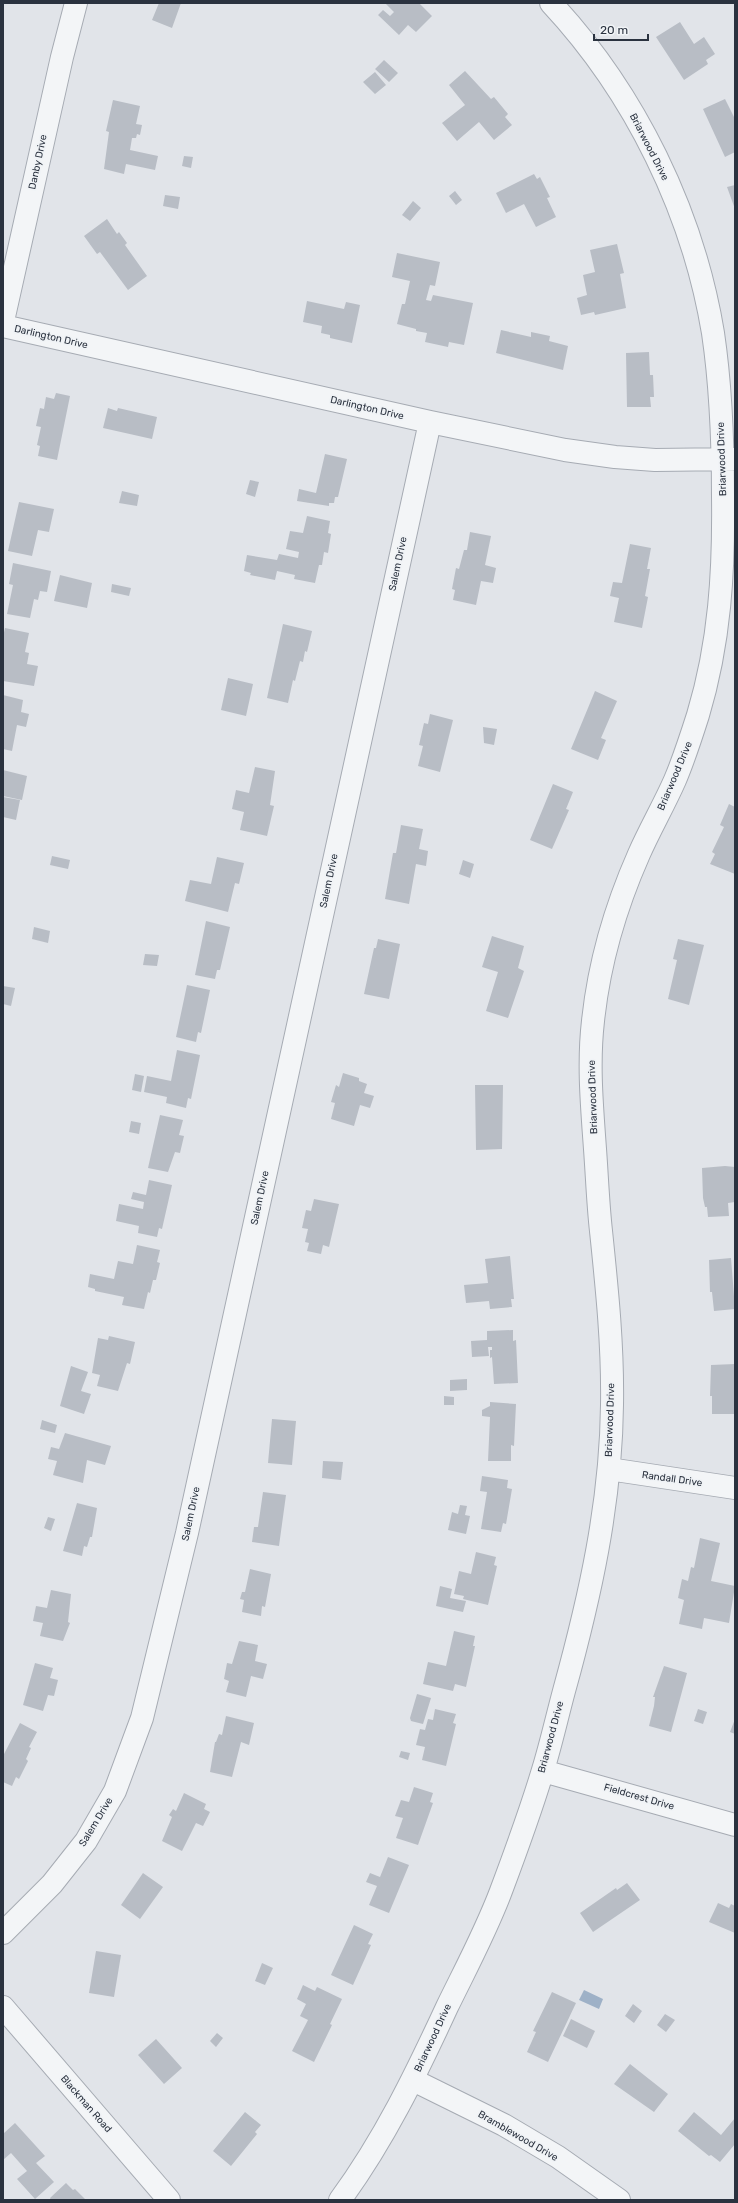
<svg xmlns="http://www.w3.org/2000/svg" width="738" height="2203" viewBox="0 0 738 2203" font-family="Rubik,sans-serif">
<rect width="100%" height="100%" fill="#e1e4e9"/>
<path fill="#9eb1c7" d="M 584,1990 L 603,1999 L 599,2009 L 579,2000 Z"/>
<path fill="#b8bdc5" d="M 159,3 L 181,3 L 172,28 L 152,20 Z
M 385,3 L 419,3 L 432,16 L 416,32 L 408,25 L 399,35 L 378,15 L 383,10 L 390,16 L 394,12 Z
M 680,22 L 694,44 L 704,37 L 715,54 L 706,60 L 708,64 L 684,80 L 656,37 Z
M 384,60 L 398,73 L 389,82 L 375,69 Z
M 465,71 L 491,99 L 494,97 L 508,114 L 505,117 L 512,125 L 494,140 L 479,122 L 457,141 L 442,123 L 465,105 L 449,85 Z
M 375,72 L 386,85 L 375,94 L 363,82 Z
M 725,99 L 735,119 L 735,152 L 725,157 L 703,109 Z
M 113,100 L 140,106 L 136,124 L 142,125 L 140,135 L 137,134 L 136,138 L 132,138 L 130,150 L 158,156 L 155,170 L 126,164 L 124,174 L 104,169 L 109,132 L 106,131 Z
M 184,156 L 193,157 L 191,168 L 182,166 Z
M 534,174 L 537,179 L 540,177 L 550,197 L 547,198 L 556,217 L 536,227 L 524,204 L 506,213 L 496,193 Z
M 735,185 L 735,209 L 727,187 Z
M 455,191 L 462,200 L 456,205 L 449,196 Z
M 165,195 L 180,197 L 178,209 L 163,206 Z
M 413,201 L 421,208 L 410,221 L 402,215 Z
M 107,219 L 117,234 L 119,232 L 127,243 L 125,245 L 147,276 L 128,290 L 100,252 L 97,254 L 84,236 Z
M 617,244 L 624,273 L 620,274 L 626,308 L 595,315 L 594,312 L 581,315 L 577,298 L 587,295 L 583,275 L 595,272 L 590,250 Z
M 397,253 L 440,262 L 435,286 L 430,285 L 426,300 L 431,301 L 433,295 L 473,303 L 464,345 L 449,342 L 448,347 L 425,342 L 427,333 L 416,331 L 416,329 L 397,324 L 402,304 L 405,304 L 410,281 L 392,277 Z
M 307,301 L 344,309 L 346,302 L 360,305 L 352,343 L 330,338 L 330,335 L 321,333 L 322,326 L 303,322 Z
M 501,330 L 531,337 L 531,332 L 550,336 L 549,341 L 568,346 L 563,370 L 496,353 Z
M 649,352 L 650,375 L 653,375 L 654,397 L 650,397 L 651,407 L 627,407 L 626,353 Z
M 56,393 L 70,396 L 57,460 L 38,456 L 40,446 L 37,445 L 41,427 L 36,426 L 40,408 L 44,409 L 46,397 L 54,399 Z
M 108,408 L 117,411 L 118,408 L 157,417 L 152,439 L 103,428 Z
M 325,454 L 347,459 L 338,497 L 335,497 L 334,503 L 329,503 L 329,506 L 297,501 L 299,489 L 316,493 Z
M 250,480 L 259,482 L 255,497 L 246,494 Z
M 122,491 L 139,495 L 137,506 L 119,503 Z
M 19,502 L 54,509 L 49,532 L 38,530 L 32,556 L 8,551 Z
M 307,516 L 330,521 L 328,533 L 331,534 L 328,553 L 324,552 L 322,565 L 319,565 L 315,583 L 294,579 L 295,575 L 277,571 L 275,580 L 250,575 L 251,573 L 244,571 L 247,555 L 277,560 L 279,554 L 298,558 L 299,552 L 286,549 L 290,531 L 303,533 Z
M 470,532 L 491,536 L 485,565 L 496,568 L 493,583 L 481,581 L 476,605 L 453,600 L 455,590 L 452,589 L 456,568 L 459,569 L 464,550 L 467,550 Z
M 630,544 L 651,548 L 647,569 L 650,569 L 645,596 L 648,597 L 642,628 L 614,622 L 619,598 L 610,596 L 613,582 L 622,583 Z
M 13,563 L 51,571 L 47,592 L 40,591 L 38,600 L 34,599 L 30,618 L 7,614 L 13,585 L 9,584 Z
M 60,575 L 92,583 L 87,608 L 54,601 Z
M 112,584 L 131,588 L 129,596 L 111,592 Z
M 283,624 L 312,631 L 307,652 L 305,651 L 303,662 L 300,661 L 295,681 L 293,680 L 288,703 L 267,698 Z
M 5,628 L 29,633 L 25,652 L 29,653 L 27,664 L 38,666 L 34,686 L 3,681 L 3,637 Z
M 228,678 L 253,684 L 246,716 L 221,710 Z
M 595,691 L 617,701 L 601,738 L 606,740 L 598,760 L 571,749 Z
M 3,695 L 23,700 L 21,712 L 29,714 L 26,727 L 17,725 L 12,751 L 3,749 Z
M 430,714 L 453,720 L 440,772 L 418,766 L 423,746 L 419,745 L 424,723 L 428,724 Z
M 483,727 L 497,729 L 494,745 L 484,743 Z
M 255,767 L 275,771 L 270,805 L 274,806 L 267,836 L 240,830 L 244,812 L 232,809 L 236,790 L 249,793 Z
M 3,770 L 27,776 L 22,800 L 3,796 Z
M 553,784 L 573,792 L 566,809 L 569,810 L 552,849 L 530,840 Z
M 3,797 L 20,800 L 16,820 L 3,817 Z
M 729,804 L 735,807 L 735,874 L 710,864 L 715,854 L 712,852 L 724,827 L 720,825 Z
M 401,825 L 423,829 L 419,849 L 428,851 L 426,866 L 416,864 L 409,904 L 385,899 L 393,853 L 396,853 Z
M 52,856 L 70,860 L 68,869 L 50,865 Z
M 217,857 L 244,863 L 239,884 L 235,883 L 228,912 L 185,901 L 190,880 L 211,884 Z
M 463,860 L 474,864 L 470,878 L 459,874 Z
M 206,921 L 230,927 L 220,970 L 217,970 L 215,979 L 195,975 Z
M 34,927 L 50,931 L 48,943 L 32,939 Z
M 492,936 L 524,946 L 518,968 L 524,971 L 508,1018 L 486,1011 L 498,972 L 482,967 Z
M 378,939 L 400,944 L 389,999 L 364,994 L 374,948 L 376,948 Z
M 678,939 L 704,945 L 689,1005 L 668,999 L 677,960 L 673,959 Z
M 145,954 L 159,955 L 157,966 L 143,965 Z
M 187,985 L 210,990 L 201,1033 L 198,1032 L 196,1042 L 176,1037 Z
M 3,986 L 15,988 L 11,1006 L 3,1004 Z
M 177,1050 L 200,1055 L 191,1099 L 188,1098 L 186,1108 L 166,1103 L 167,1097 L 144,1092 L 147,1076 L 171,1081 Z
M 343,1073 L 359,1078 L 359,1081 L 367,1084 L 364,1093 L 374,1096 L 370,1108 L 360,1105 L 354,1126 L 331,1119 L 335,1103 L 331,1102 L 336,1085 L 339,1087 Z
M 135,1074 L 144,1076 L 141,1092 L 132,1090 Z
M 475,1085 L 503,1085 L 502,1149 L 476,1150 Z
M 160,1115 L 183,1120 L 179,1135 L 184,1136 L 180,1153 L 175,1152 L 168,1172 L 148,1168 Z
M 131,1121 L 141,1123 L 139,1134 L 129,1132 Z
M 725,1166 L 735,1167 L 735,1202 L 728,1203 L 729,1216 L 708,1217 L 707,1207 L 705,1207 L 703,1198 L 702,1168 Z
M 149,1180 L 172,1185 L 162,1229 L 159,1228 L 157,1237 L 138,1233 L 139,1226 L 116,1221 L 119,1204 L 143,1209 L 144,1202 L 131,1199 L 133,1192 L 146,1195 Z
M 314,1199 L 339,1204 L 329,1247 L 323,1245 L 321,1254 L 307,1251 L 309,1243 L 305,1242 L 308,1229 L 302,1228 L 306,1210 L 311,1211 Z
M 137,1245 L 160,1250 L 157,1262 L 160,1263 L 156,1280 L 153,1280 L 150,1293 L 148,1292 L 144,1309 L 122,1305 L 124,1297 L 95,1291 L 95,1289 L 88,1287 L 90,1274 L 114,1279 L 118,1261 L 133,1264 Z
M 510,1256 L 514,1299 L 511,1299 L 512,1307 L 490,1309 L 489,1301 L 466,1303 L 464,1285 L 488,1283 L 485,1259 Z
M 731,1258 L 735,1309 L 714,1311 L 712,1292 L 710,1292 L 709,1260 Z
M 513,1330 L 513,1341 L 516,1340 L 518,1383 L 494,1384 L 492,1357 L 490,1358 L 490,1350 L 492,1350 L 492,1347 L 488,1347 L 489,1356 L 472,1357 L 471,1341 L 487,1340 L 487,1331 Z
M 109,1336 L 135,1342 L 130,1364 L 127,1363 L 118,1391 L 97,1386 L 100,1375 L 92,1373 L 98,1338 L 108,1340 Z
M 735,1364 L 735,1414 L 712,1414 L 712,1396 L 710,1396 L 711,1365 Z
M 71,1366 L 88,1372 L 81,1391 L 91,1394 L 84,1414 L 60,1406 Z
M 467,1379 L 467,1390 L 450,1391 L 450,1380 Z
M 444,1396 L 454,1397 L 454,1405 L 444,1405 Z
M 490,1402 L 516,1404 L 514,1446 L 511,1445 L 511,1461 L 488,1461 L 490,1417 L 482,1416 L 482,1410 L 490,1406 Z
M 272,1419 L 296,1421 L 292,1465 L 268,1463 Z
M 42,1420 L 57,1425 L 55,1433 L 40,1429 Z
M 65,1433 L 111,1446 L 105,1465 L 87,1460 L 83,1483 L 53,1475 L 57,1461 L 48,1459 L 51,1447 L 59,1449 Z
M 323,1461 L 343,1462 L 341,1480 L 322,1478 Z
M 482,1476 L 508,1480 L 507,1488 L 512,1489 L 506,1524 L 503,1523 L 501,1532 L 481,1529 L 487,1492 L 480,1491 Z
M 263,1492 L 286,1495 L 279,1546 L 252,1542 L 254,1527 L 258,1527 Z
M 77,1503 L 97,1508 L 92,1537 L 90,1537 L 87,1547 L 84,1546 L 82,1556 L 63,1551 Z
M 460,1505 L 467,1506 L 465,1515 L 470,1516 L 466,1534 L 448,1530 L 452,1512 L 458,1514 Z
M 48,1517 L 55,1519 L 51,1531 L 44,1528 Z
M 700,1538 L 720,1543 L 711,1581 L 735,1586 L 729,1623 L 704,1618 L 702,1629 L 679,1624 L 684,1600 L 678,1598 L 682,1579 L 688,1581 L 691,1567 L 694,1568 Z
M 476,1552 L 496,1557 L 494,1565 L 497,1566 L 488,1605 L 463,1599 L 464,1596 L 454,1594 L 459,1571 L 471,1574 Z
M 250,1569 L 271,1574 L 265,1607 L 262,1606 L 261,1616 L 242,1612 L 244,1600 L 240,1599 L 242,1592 L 245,1592 Z
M 440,1586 L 452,1589 L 450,1598 L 466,1601 L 463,1612 L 436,1606 Z
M 51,1590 L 71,1594 L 68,1622 L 70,1623 L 63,1641 L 40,1636 L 43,1623 L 33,1621 L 36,1606 L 47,1608 Z
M 454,1631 L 475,1636 L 473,1646 L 475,1646 L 466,1687 L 455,1684 L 453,1691 L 423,1684 L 428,1662 L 446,1666 Z
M 239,1641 L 258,1645 L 255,1661 L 267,1664 L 263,1679 L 251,1676 L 246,1697 L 226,1692 L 229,1681 L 224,1679 L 227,1663 L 232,1664 Z
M 35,1663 L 53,1668 L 50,1678 L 58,1680 L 54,1696 L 48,1695 L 43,1711 L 23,1705 Z
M 664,1666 L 687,1673 L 671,1732 L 649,1726 L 654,1706 L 655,1697 L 653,1697 Z
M 417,1694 L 431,1698 L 423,1724 L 411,1721 L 410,1718 Z
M 435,1709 L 456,1714 L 453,1723 L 456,1724 L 446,1766 L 422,1760 L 425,1747 L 416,1745 L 420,1729 L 425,1730 L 428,1719 L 433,1720 Z
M 698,1709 L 707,1712 L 703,1724 L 694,1721 Z
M 226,1716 L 254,1723 L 249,1745 L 241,1742 L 232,1777 L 210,1772 L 215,1742 L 216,1742 L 219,1734 L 222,1735 Z
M 735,1719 L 735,1734 L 730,1732 Z
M 20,1723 L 37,1732 L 29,1747 L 31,1748 L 26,1759 L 28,1761 L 19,1779 L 16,1777 L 12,1786 L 3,1782 L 3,1756 Z
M 401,1751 L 410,1753 L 408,1760 L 399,1757 Z
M 414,1787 L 433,1793 L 430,1802 L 433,1803 L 418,1845 L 396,1838 L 403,1818 L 395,1816 L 401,1800 L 409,1802 Z
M 184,1793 L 206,1804 L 204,1809 L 210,1812 L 203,1826 L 196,1823 L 182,1851 L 162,1841 L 172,1817 L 169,1815 L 173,1809 L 176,1811 Z
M 388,1857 L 409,1865 L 389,1913 L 369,1905 L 377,1886 L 366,1882 L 370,1873 L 380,1877 Z
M 143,1873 L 163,1887 L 140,1919 L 121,1905 Z
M 627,1883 L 640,1900 L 593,1932 L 580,1913 L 616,1888 L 617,1890 Z
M 718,1903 L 729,1908 L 731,1904 L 735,1906 L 735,1933 L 709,1922 Z
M 354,1925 L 373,1934 L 368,1944 L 371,1945 L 353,1985 L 331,1975 Z
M 96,1951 L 121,1955 L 114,1997 L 89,1993 Z
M 262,1963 L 273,1968 L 265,1985 L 255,1981 Z
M 303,1985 L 315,1991 L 317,1987 L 342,1999 L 330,2024 L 332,2025 L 314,2062 L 292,2051 L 308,2020 L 300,2016 L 306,2004 L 297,1999 Z
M 552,1992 L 576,2003 L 548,2062 L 527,2052 L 536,2032 L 533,2031 Z
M 633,2004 L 642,2011 L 634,2023 L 625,2016 Z
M 665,2014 L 675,2020 L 666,2032 L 657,2025 Z
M 571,2019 L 595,2031 L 587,2048 L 563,2036 Z
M 217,2033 L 223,2038 L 216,2047 L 210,2041 Z
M 156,2039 L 182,2068 L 164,2084 L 138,2055 Z
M 630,2064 L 668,2094 L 654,2112 L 614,2084 Z
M 245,2112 L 261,2125 L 255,2132 L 257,2134 L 231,2166 L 213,2151 Z
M 694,2112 L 721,2135 L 735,2118 L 735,2144 L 720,2162 L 711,2155 L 709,2156 L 678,2131 Z
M 15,2123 L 45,2156 L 36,2163 L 54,2182 L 35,2199 L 17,2179 L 27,2171 L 11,2153 L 3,2160 L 3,2134 Z
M 66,2183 L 73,2190 L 75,2189 L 86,2200 L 51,2200 L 50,2198 Z"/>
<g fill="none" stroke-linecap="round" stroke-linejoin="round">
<g stroke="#a6abb3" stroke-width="24">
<path id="minor" d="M 3,321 L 62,57 L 76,3
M 3,326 L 430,422 L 565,450 L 615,457 L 655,460 L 735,459
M 609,1469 L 735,1488
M 543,1771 L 735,1825
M 3,1933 L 52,1884 L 86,1841 L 115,1791 L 142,1718 L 187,1533 L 430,422
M 3,2007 L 169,2200
M 413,2080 L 504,2125 L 558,2157 L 619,2200
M 340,2200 C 384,2140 416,2074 447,2007 C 466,1968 486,1931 501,1891 C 516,1851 531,1810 543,1770 C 551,1744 557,1717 564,1691 C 590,1597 611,1503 612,1405 C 613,1346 607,1289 601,1231 C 598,1204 597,1176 595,1149 C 592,1107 588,1064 593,1021 C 599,964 616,906 639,854 C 650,829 664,805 675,780 C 684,759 691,737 698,715 C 720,642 724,571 723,496 C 723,442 721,387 713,333 C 693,212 635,93 551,3"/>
</g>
<use href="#minor" stroke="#f3f5f7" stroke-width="22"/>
</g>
<g text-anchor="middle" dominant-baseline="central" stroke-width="3.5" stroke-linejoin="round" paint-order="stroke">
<g font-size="10" fill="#2a323f" stroke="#f0f3f6">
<text transform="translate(649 147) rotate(63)">Briarwood Drive</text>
<text transform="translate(38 162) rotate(-78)">Danby Drive</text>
<text transform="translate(51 337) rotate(13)">Darlington Drive</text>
<text transform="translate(367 408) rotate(13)">Darlington Drive</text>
<text transform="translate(722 459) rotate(-92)">Briarwood Drive</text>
<text transform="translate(398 564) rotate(-78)">Salem Drive</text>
<text transform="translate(675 776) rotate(-67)">Briarwood Drive</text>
<text transform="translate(329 881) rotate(-78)">Salem Drive</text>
<text transform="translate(593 1097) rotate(-92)">Briarwood Drive</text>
<text transform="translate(260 1198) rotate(-78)">Salem Drive</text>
<text transform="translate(610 1420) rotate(-88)">Briarwood Drive</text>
<text transform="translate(672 1479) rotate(8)">Randall Drive</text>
<text transform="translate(191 1514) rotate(-78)">Salem Drive</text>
<text transform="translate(551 1737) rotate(-75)">Briarwood Drive</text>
<text transform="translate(639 1797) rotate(16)">Fieldcrest Drive</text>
<text transform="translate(96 1822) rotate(-59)">Salem Drive</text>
<text transform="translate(433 2038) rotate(-65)">Briarwood Drive</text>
<text transform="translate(86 2104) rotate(49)">Blackman Road</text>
<text transform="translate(518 2136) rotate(30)">Bramblewood Drive</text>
</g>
</g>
<rect width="738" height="2203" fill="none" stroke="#2a323f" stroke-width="8"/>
<path d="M594 34v6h54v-6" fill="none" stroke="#2a323f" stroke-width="2"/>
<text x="600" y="34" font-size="12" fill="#2a323f" stroke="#f0f3f6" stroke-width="3" paint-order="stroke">20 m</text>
</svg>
